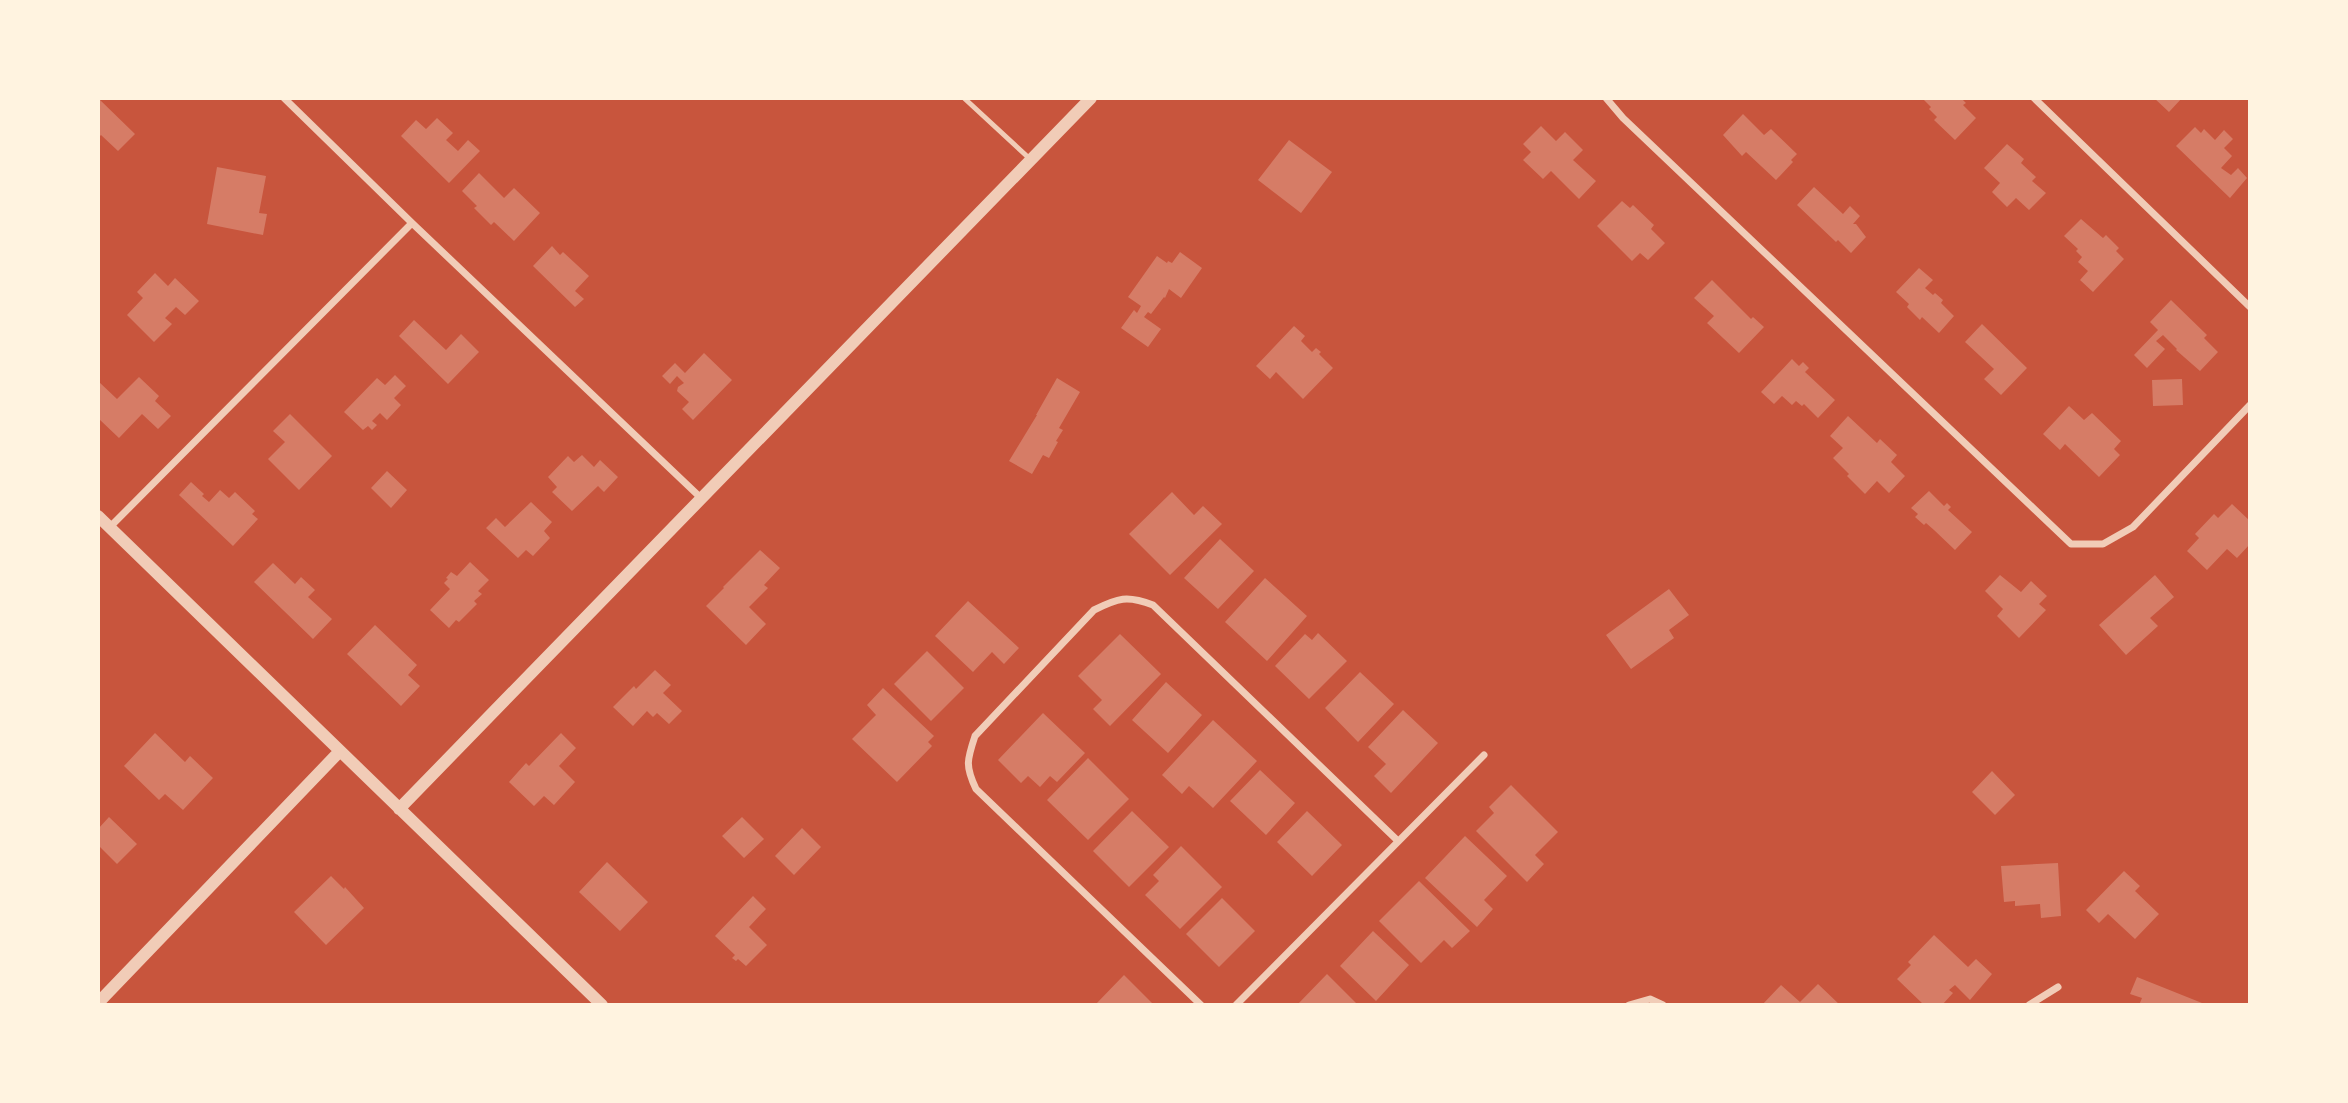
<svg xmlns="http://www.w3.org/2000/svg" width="2348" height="1103" viewBox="0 0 2348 1103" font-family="'Open Sans',sans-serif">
<rect width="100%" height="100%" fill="#c8553d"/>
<path fill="#d67c66" d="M 98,98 L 135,134 L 118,151 L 101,135 L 98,138 Z
M 1922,98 L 1961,98 L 1966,103 L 1963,105 L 1976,118 L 1955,140 L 1934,120 L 1937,117 L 1929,109 L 1931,107 Z
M 2154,98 L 2182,98 L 2169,112 Z
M 1743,114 L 1764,135 L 1771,129 L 1797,154 L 1791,160 L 1793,162 L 1776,180 L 1746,152 L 1742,156 L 1723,135 Z
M 437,118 L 453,133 L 446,140 L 458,151 L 468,140 L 480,151 L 449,183 L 401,136 L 416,120 L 426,129 Z
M 1541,126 L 1556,141 L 1565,132 L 1583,150 L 1573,160 L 1596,181 L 1579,199 L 1551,171 L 1543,179 L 1523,160 L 1531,152 L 1523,144 Z
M 2195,127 L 2201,133 L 2204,129 L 2215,140 L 2224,130 L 2233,139 L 2224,148 L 2232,156 L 2221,168 L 2231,175 L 2238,168 L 2247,178 L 2230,198 L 2176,146 Z
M 1289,140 L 1332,172 L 1301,213 L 1258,180 Z
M 2007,144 L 2024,159 L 2021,163 L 2036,177 L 2032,181 L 2046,193 L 2029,210 L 2016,198 L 2007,207 L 1992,192 L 2000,183 L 1984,168 Z
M 217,167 L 266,176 L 259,213 L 267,214 L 263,235 L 207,224 Z
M 479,173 L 504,198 L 514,188 L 540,213 L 514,241 L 494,222 L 491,225 L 474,208 L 477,206 L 462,191 Z
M 1814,187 L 1843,214 L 1850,206 L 1860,216 L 1853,224 L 1856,224 L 1866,237 L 1851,253 L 1838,240 L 1836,242 L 1797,205 Z
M 1622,201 L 1630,208 L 1633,205 L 1654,225 L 1651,229 L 1665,243 L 1648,260 L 1640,253 L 1632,261 L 1597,226 Z
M 2081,219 L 2103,238 L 2106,235 L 2119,248 L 2116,251 L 2124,259 L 2093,292 L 2080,280 L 2088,271 L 2078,262 L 2082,257 L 2076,251 L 2078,249 L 2064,236 Z
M 552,246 L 560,255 L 563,252 L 589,276 L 575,291 L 584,299 L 575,307 L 533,266 Z
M 1180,252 L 1202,268 L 1181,298 L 1169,289 L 1165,298 L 1164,297 L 1151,314 L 1148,312 L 1144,317 L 1161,329 L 1148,347 L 1121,328 L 1134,310 L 1137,313 L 1141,306 L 1128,297 L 1157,256 L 1167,263 L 1168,261 L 1172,263 Z
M 1919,268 L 1933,280 L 1925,288 L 1933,295 L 1935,293 L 1943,300 L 1941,303 L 1954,316 L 1939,333 L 1922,317 L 1920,320 L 1907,307 L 1909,304 L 1896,292 Z
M 155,273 L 168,286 L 175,278 L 199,301 L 185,315 L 176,307 L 165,318 L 172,324 L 154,342 L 127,315 L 143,298 L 137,292 Z
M 1712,280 L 1751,319 L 1753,317 L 1764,327 L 1739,353 L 1707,323 L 1714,316 L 1694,298 Z
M 2171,300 L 2207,335 L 2204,338 L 2218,352 L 2200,371 L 2176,350 L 2177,349 L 2163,335 L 2156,341 L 2165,349 L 2147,368 L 2134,355 L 2158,330 L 2150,322 Z
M 414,320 L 446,350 L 461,334 L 479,352 L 448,384 L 399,336 Z
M 1982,324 L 2027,368 L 2001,395 L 1984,379 L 1994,369 L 1965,342 Z
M 1294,326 L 1305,336 L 1301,341 L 1312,352 L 1316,348 L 1321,352 L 1319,354 L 1333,368 L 1303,399 L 1276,372 L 1270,379 L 1256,366 Z
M 704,353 L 732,380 L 693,420 L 682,409 L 689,402 L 677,391 L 678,387 L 684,383 L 677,376 L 670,384 L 662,376 L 675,363 L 685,373 Z
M 1792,359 L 1799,366 L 1803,362 L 1809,368 L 1805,372 L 1835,400 L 1818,418 L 1804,404 L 1802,406 L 1796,401 L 1792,405 L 1782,396 L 1774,404 L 1761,392 Z
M 395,375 L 406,386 L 394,398 L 401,405 L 387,420 L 380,413 L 372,421 L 377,425 L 372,430 L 368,426 L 363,430 L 344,412 L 377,378 L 385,385 Z
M 139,377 L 159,396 L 155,401 L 171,416 L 158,429 L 142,414 L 119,438 L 99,419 L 98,381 L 117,399 Z
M 1057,378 L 1080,392 L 1059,428 L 1063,430 L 1056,441 L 1058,442 L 1049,458 L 1043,455 L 1032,474 L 1009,461 L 1037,415 L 1036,415 Z
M 2182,379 L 2183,405 L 2153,406 L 2152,380 Z
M 2069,406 L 2084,420 L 2092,413 L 2121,441 L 2114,449 L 2120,455 L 2099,477 L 2065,444 L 2060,450 L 2043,434 Z
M 290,414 L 332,456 L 299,490 L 268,459 L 285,442 L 273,431 Z
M 1848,416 L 1877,443 L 1880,439 L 1897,455 L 1891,462 L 1905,476 L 1889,493 L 1877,481 L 1865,494 L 1847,476 L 1849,474 L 1833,458 L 1843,448 L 1830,436 Z
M 582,455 L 594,467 L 600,460 L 618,477 L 604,492 L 598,486 L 572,511 L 552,492 L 557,487 L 548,477 L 568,456 L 574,462 Z
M 387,471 L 407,490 L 391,508 L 371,488 Z
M 191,482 L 204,494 L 202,496 L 209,502 L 220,490 L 229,498 L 235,492 L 255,511 L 252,514 L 258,519 L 233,546 L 179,495 Z
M 1929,491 L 1944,506 L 1947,503 L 1951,507 L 1948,510 L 1972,532 L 1955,550 L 1934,530 L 1926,523 L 1924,525 L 1915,517 L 1918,514 L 1911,508 Z
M 1172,492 L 1194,515 L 1203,506 L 1222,524 L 1170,575 L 1129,534 Z
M 531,502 L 552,522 L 544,531 L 550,538 L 533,556 L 526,550 L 518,558 L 486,528 L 496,518 L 505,527 Z
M 2232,504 L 2250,521 L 2250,544 L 2237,558 L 2227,549 L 2207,570 L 2187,551 L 2199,538 L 2195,534 L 2214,514 L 2218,518 Z
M 1220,539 L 1254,571 L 1218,609 L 1184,578 Z
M 760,550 L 780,568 L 764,585 L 768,588 L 749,607 L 766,624 L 746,645 L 706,606 L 724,588 L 723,587 Z
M 470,562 L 489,580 L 478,591 L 482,594 L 474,601 L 477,604 L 459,622 L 456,620 L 449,628 L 430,610 L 450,589 L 444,583 L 448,579 L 446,578 L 451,572 L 457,576 Z
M 273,563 L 295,584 L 301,577 L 315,590 L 308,597 L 332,619 L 313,639 L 254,582 Z
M 2000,575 L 2021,592 L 2031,581 L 2047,596 L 2039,604 L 2046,610 L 2019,638 L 1997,616 L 2003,609 L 1985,591 Z
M 2155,575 L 2174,597 L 2150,618 L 2158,626 L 2126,655 L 2099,625 Z
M 1265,578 L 1307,616 L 1267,661 L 1225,622 Z
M 1669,589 L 1689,615 L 1669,630 L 1674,638 L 1631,669 L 1606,635 Z
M 968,601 L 1019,648 L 1004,664 L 992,652 L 973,672 L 935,636 Z
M 375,625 L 417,665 L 408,675 L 420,686 L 401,706 L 347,654 Z
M 1318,633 L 1347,661 L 1309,699 L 1275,666 L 1305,634 L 1312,640 Z
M 1120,634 L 1161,674 L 1110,726 L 1093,709 L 1102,700 L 1078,676 Z
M 927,651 L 964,688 L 931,721 L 894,684 Z
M 655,670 L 671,685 L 663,693 L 682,711 L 669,724 L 657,713 L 653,717 L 647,711 L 633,726 L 613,707 L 634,686 L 636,689 Z
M 1360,672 L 1394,704 L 1358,742 L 1325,708 Z
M 1166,682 L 1202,715 L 1168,753 L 1132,720 Z
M 883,688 L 934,736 L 928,742 L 932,746 L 897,782 L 852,739 L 876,715 L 867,705 Z
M 1403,710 L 1438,743 L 1391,793 L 1374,776 L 1386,764 L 1368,747 Z
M 1043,713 L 1085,753 L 1057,782 L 1050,776 L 1040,787 L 1028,776 L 1021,783 L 998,760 Z
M 1213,720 L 1257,761 L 1213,808 L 1189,786 L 1182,794 L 1162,775 Z
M 155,733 L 185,762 L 190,756 L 213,778 L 183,810 L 165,794 L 159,800 L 124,766 Z
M 561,733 L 576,748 L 559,766 L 575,782 L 554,805 L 544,796 L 534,806 L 509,782 L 526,763 L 529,766 Z
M 1088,758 L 1129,799 L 1088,840 L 1047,800 Z
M 1260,770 L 1295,803 L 1266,835 L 1230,801 Z
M 1992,771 L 2015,795 L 1995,815 L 1972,792 Z
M 1511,785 L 1558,832 L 1535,855 L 1544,864 L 1527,882 L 1476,831 L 1494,813 L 1489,807 Z
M 1132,811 L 1169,847 L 1129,887 L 1093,851 Z
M 1307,811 L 1342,845 L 1312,876 L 1277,842 Z
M 109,817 L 137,844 L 117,864 L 98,845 L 98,829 Z
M 742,817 L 764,839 L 744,858 L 722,836 Z
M 802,828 L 821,847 L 794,875 L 775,856 Z
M 1465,836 L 1507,876 L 1484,900 L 1493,909 L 1477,927 L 1425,878 Z
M 1181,846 L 1222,887 L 1180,929 L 1145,895 L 1159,881 L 1153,875 Z
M 607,862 L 648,902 L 620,931 L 579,892 Z
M 2058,863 L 2061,916 L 2041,918 L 2040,904 L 2015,906 L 2015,901 L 2004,902 L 2001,866 Z
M 2124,871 L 2140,886 L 2135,891 L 2159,914 L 2135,939 L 2108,914 L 2099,923 L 2086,910 Z
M 331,876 L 344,889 L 345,887 L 364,908 L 326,945 L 294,912 Z
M 1419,881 L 1470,931 L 1452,948 L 1444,940 L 1421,963 L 1379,921 Z
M 753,896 L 766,909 L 749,927 L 767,945 L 746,966 L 738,959 L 736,961 L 732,958 L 735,955 L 715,936 Z
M 1222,898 L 1255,931 L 1219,967 L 1186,934 Z
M 1373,931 L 1409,965 L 1376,1001 L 1340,966 Z
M 1934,935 L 1968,967 L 1976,959 L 1992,974 L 1970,1000 L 1955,985 L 1949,990 L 1953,993 L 1942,1005 L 1924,1005 L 1897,979 L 1911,965 L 1908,962 Z
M 1327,974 L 1358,1005 L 1297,1005 Z
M 1124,975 L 1154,1005 L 1095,1005 Z
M 2137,977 L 2207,1005 L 2139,1005 L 2142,998 L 2130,994 Z
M 1818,984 L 1840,1005 L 1762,1005 L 1781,985 L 1800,1002 Z"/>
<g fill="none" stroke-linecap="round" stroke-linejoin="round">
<path stroke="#f1ccb7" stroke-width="5" d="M 964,98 L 1030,159"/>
<path stroke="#f1ccb7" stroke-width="7" d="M 284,98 L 412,223 L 701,498
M 1606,98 L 1623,118 L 2071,544 L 2103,544 L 2133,527 L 2250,405
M 2034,98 L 2250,307
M 110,527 L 412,223
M 1201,1005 L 976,789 C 965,766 967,760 975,736 L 1094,610 C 1118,598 1127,595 1153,605 L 1398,841
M 1236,1005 L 1484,755
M 1629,1005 L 1650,999 L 1663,1005
M 2029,1005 L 2058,987"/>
<path stroke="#f1ccb7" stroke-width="12" d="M 98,516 L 602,1005
M 399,809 L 1091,98
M 98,1003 L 340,751"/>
</g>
<rect width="2348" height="1103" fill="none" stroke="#fff3e0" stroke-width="200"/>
</svg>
